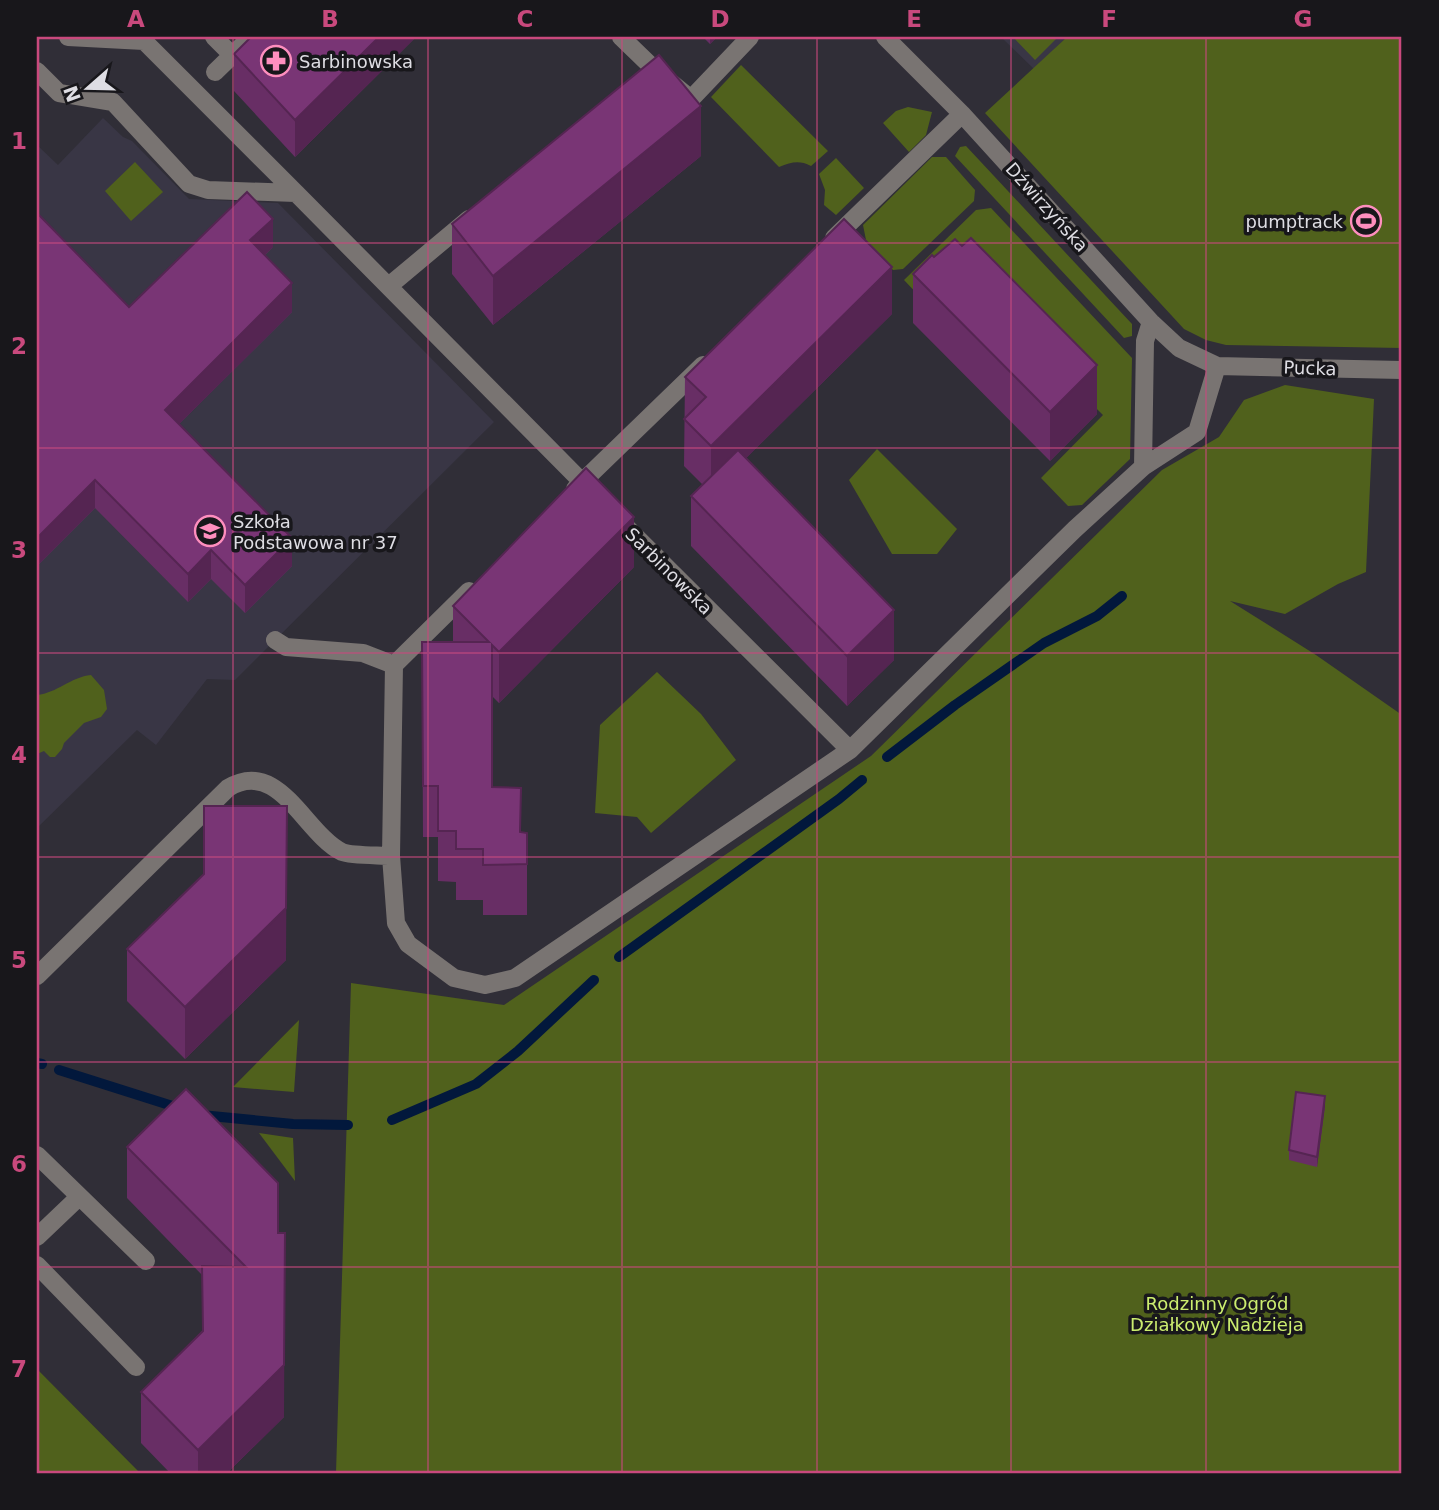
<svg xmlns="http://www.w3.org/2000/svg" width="1439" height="1510" viewBox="0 0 1439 1510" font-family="'DejaVu Sans',sans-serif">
<rect width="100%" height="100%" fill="#302e37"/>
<path fill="#393645" d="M 1001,37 L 1067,37 L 1034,69 Z
M 103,118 L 123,137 L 132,141 L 189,199 L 278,203 L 494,422 L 235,680 L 207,679 L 156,745 L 137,730 L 37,828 L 37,145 L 58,165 Z"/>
<path fill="#50611c" d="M 1013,37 L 1058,37 L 1035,60 Z
M 1067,37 L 1402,37 L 1402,348 L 1226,345 L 1206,340 L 1184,329 L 985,113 Z
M 741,65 L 828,151 L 811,166 C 799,160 792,162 779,167 L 711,97 Z
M 908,107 L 932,112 L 926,135 L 909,152 L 883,123 L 896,111 Z
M 966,146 L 1132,324 L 1132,336 L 1124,338 L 955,156 L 960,147 Z
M 932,157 L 946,157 L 975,190 L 974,201 L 903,269 L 893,270 L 866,240 L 863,225 Z
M 836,158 L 864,188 L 836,215 L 824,205 L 825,190 L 819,174 Z
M 135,162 L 163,192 L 131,221 L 105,191 Z
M 991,208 L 1132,358 L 1130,459 L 1082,505 L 1068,506 L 1041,478 L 1103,415 L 1032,345 L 923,300 L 904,280 L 976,210 Z
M 1285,385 L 1374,399 L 1366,572 L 1338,584 L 1285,614 L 1230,601 L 1316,655 L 1402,715 L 1402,1473 L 336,1473 L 351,983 L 504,1005 L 871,756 L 1162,470 L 1219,437 L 1244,400 Z
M 877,449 L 957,529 L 937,554 L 892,554 L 849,480 Z
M 657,672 L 701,714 L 736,760 L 651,833 L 637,817 L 595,813 L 600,725 Z
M 91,675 L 104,690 L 107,709 L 101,717 L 84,723 L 64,743 L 62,749 L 55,757 L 50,757 L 44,751 L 37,754 L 37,695 C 57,693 71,677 91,675 Z
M 299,1020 L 294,1092 L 233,1087 Z
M 259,1133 L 293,1138 L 295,1181 Z
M 37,1369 L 140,1473 L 37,1473 Z"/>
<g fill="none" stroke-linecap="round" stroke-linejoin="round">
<path stroke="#02183c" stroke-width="10" d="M 887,757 L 955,705 L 1044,643 L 1097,616 L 1122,596
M 619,957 L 839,799 L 862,780
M 37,1063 L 42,1064
M 59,1070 L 182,1109
M 201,1115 L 293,1124 L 348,1125
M 392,1120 L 476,1084 L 518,1051 L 594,980"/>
<path stroke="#797472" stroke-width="18" d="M 68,37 L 144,41 L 296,193
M 214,37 L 232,55
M 621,37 L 652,67 L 691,99 L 750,37
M 885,37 L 962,114 L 1151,322 L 1179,348 L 1217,366 L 1402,370
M 37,71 L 59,93 L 113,102 L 189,184 L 208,190 L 296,193 L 590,490
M 215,72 L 251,37
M 834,238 L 962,114
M 390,285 L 469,219
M 1143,467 L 1145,341 L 1151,322
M 575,489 L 703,365
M 619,520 L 850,750
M 469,591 L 394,665 L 391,856 L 396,923 L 408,944 L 454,978 L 485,985 L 515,978 L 850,750 L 1075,529 L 1143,467 L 1197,432 L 1217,366
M 275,640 L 286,647 L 363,653 L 394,665
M 37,976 L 228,788 C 279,757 304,833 342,852 C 352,856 379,855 391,856
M 37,1155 L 146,1261
M 37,1237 L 79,1197
M 37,1265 L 136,1367"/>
</g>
<path fill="#682e65" d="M 416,37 L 295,157 L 234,91 L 234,54 Z
M 703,37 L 717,37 L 710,44 Z
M 701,156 L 493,325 L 452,274 L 452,224 Z
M 273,247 L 265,255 L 292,312 L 179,424 L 292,566 L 245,613 L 211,579 L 188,602 L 95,508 L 37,566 L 129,307 Z
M 913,274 L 1097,414 L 1050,461 L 913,323 Z
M 892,314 L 746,458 L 894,660 L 847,706 L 691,546 L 691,496 L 703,485 L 684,466 L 685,377 Z
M 634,567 L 499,703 L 492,696 L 492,787 L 521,832 L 527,833 L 527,915 L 483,915 L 483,900 L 456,900 L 456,882 L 438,881 L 438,837 L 423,837 L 422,642 L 453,642 L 453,606 Z
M 127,949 L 286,960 L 185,1059 L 127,1001 Z
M 1325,1106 L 1317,1167 L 1289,1160 L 1289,1150 Z
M 127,1147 L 278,1233 L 284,1417 L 227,1473 L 170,1473 L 141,1443 L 141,1392 L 202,1331 L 202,1275 L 127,1198 Z"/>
<path fill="#552552" d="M 379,37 L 416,37 L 295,157 L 295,120 Z
M 710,37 L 717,37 L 710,44 Z
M 701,106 L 701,156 L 493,325 L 493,276 Z
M 273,219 L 273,247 L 250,269 L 250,240 Z
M 892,267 L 892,314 L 711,493 L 711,446 Z
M 292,283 L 292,312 L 165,438 L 165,410 Z
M 1097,365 L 1097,414 L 1050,461 L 1050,412 Z
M 95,480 L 95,508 L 37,566 L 37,538 Z
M 634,517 L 634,567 L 499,703 L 499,652 Z
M 292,538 L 292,566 L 245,613 L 245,585 Z
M 211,550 L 211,579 L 188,602 L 188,574 Z
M 894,610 L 894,660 L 847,706 L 847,656 Z
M 287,806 L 286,960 L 185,1059 L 185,1007 Z
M 1325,1096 L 1325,1106 L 1317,1167 L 1317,1157 Z
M 285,1233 L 284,1417 L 227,1473 L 198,1473 L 198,1450 Z"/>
<path fill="#793575" stroke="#552552" stroke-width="2" d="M 251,37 L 379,37 L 295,120 L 234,54 Z
M 659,55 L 701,106 L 493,276 L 452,224 Z
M 247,192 L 273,219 L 250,240 L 292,283 L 165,410 L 292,538 L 245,585 L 211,550 L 188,574 L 95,480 L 37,538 L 37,213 L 129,307 Z
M 844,219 L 892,267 L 711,446 L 684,419 L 706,397 L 685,377 Z
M 971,238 L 1097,365 L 1050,412 L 913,274 L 932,255 L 934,257 L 955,239 L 962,246 Z
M 738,450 L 894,610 L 847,656 L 691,496 Z
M 586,468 L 634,517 L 499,652 L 492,645 L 492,787 L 521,788 L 520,832 L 527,833 L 527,864 L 483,865 L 483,849 L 456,849 L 456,831 L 438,831 L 438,786 L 423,786 L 422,642 L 489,642 L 453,606 Z
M 204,806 L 287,806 L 286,908 L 185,1007 L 127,949 L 204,874 Z
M 186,1089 L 278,1183 L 278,1233 L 285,1233 L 284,1365 L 198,1450 L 141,1392 L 203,1331 L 202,1266 L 246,1267 L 127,1147 Z
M 1296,1092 L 1325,1096 L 1317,1157 L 1289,1150 Z"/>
<path fill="none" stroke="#c9497d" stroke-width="2" stroke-opacity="0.55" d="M 233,37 L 233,1473M 428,37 L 428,1473M 622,37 L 622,1473M 817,37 L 817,1473M 1011,37 L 1011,1473M 1206,37 L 1206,1473M 37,243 L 1402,243M 37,448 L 1402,448M 37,653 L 1402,653M 37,857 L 1402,857M 37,1062 L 1402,1062M 37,1267 L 1402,1267"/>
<defs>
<g id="pharmacy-ring" transform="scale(1.575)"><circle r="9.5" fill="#18171b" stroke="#fe8ebe" stroke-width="1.5"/><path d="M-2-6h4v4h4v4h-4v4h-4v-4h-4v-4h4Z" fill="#fe8ebe"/></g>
<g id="stadium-ring" transform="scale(1.575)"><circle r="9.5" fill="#18171b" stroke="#fe8ebe" stroke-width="1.5"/><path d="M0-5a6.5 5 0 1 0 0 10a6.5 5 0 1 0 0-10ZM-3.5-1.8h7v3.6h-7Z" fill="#fe8ebe"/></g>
<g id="school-ring" transform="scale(1.575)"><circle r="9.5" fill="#18171b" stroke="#fe8ebe" stroke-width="1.5"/><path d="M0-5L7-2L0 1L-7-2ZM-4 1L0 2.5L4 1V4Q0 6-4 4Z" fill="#fe8ebe"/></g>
</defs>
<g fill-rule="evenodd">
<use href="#pharmacy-ring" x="276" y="61"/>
<use href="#stadium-ring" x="1366" y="221"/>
<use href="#school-ring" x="210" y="531"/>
</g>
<g text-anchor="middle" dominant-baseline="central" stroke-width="7" stroke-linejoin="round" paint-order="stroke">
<g font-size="18" fill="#dedde3" stroke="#18171b" text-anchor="start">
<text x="299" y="61">Sarbinowska</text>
<text x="1343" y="221" text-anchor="end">pumptrack</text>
<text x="233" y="521">Szkoła<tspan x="233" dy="21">Podstawowa nr 37</tspan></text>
</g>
<g font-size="18" fill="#dedde3" stroke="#18171b">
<text transform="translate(1047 207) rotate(48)">Dźwirzyńska</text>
<text transform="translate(1310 368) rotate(2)">Pucka</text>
<text transform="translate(669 571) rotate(45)">Sarbinowska</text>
</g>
<g font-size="18" fill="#cced6f" stroke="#18171b">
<text x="1217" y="1303">Rodzinny Ogród<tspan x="1217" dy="21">Działkowy Nadzieja</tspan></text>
</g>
</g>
<rect width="1439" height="1510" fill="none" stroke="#18171b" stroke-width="77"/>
<g transform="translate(88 88) rotate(250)" stroke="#18171b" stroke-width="5" paint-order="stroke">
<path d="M0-5L12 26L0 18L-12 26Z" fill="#dedde3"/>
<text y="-10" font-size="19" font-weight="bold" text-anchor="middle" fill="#dedde3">N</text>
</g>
<rect x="38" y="38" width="1362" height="1434" fill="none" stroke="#c9497d" stroke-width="2.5"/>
<g font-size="23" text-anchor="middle" font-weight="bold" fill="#c9497d">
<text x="136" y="27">A</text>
<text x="330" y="27">B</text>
<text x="525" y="27">C</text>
<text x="720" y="27">D</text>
<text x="914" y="27">E</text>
<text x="1109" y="27">F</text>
<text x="1303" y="27">G</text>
<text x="19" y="149">1</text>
<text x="19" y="354">2</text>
<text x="19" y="558">3</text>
<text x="19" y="763">4</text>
<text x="19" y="968">5</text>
<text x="19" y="1172">6</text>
<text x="19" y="1377">7</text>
</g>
</svg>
